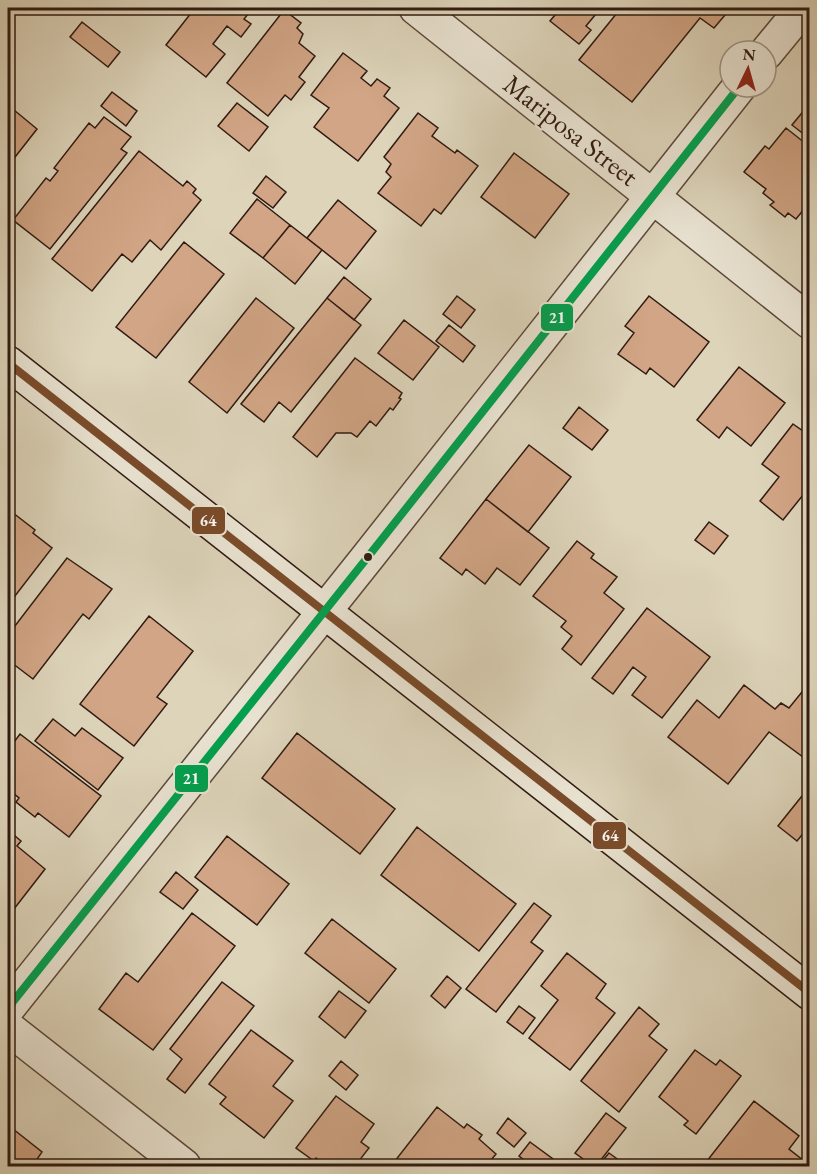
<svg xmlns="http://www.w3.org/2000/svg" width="817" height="1174" viewBox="0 0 817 1174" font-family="'EB Garamond',serif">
<rect width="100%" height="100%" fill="#ddd4ba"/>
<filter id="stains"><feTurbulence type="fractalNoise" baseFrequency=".00333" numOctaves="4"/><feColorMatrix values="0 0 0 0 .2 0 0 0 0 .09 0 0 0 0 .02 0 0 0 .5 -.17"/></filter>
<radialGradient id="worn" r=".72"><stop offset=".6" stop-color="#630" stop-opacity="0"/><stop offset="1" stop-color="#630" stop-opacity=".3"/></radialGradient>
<path fill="#d1a585" stroke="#301a11" stroke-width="1.5" d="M 195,8 L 253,8 L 244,19 L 251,24 L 241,37 L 227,26 L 213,44 L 225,54 L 206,77 L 166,45 Z
M 546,8 L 601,8 L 586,26 L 591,30 L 579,44 L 550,21 L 555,15 Z
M 621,8 L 731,8 L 714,28 L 700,18 L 632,102 L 579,60 Z
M 284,10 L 301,23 L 297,28 L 303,34 L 299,43 L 315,56 L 299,77 L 305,82 L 291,100 L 285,95 L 268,116 L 227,83 Z
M 82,22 L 120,52 L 108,67 L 70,37 Z
M 343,53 L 367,71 L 361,78 L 371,86 L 377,79 L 390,88 L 384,96 L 399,108 L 358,161 L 314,127 L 329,108 L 311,95 Z
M 112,92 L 137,111 L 126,126 L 101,106 Z
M 237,103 L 268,127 L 249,151 L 218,126 Z
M 810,103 L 810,139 L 792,125 Z
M 8,105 L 37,129 L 8,166 Z
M 418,113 L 438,128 L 432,136 L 455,153 L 457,150 L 478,166 L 441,214 L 434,209 L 421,226 L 378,193 L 391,177 L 386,172 L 391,164 L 384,157 Z
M 104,117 L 131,137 L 121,149 L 127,153 L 50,249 L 13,220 L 46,178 L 50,181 L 58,171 L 54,168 L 89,123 L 95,128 Z
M 786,128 L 810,147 L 810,187 L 807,190 L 810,192 L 810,202 L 796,219 L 788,213 L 785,217 L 770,205 L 774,202 L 763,193 L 766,189 L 744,172 L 765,146 L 769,149 Z
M 139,151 L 183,186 L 187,181 L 196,189 L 193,193 L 201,200 L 161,250 L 150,240 L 132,262 L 122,254 L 92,291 L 52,259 Z
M 514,153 L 569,194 L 535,238 L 481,197 Z
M 266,176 L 286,192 L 273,208 L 253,193 Z
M 257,199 L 290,225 L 263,258 L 230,233 Z
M 338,200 L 376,231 L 346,269 L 307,238 Z
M 290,225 L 322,250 L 295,284 L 263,258 Z
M 184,242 L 224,274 L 156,358 L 116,327 Z
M 344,277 L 371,299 L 354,320 L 327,298 Z
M 457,296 L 475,310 L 461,328 L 443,314 Z
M 649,296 L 709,342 L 674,387 L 650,368 L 646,374 L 618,354 L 634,333 L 625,326 Z
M 256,298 L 294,328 L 227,413 L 189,382 Z
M 327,298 L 361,325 L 291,412 L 279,402 L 264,422 L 241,404 Z
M 404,320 L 439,347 L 413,380 L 378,353 Z
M 449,325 L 475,346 L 463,362 L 436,341 Z
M 355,358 L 402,393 L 399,398 L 401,399 L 393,410 L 390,408 L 376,426 L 370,421 L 357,437 L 351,433 L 336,433 L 317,457 L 293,437 Z
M 739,367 L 785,403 L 751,446 L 727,427 L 719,438 L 697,420 Z
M 579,407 L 608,430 L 592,450 L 563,428 Z
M 793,424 L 810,436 L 810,500 L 803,495 L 783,520 L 760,501 L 779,477 L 762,464 Z
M 529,445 L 571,477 L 528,532 L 486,499 Z
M 486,499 L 549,548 L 520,585 L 497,568 L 485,584 L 466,569 L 462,575 L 440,558 Z
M 8,509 L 35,530 L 33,533 L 52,548 L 8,605 Z
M 709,522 L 728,536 L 714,554 L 695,540 Z
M 577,541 L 594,554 L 591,558 L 617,577 L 604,593 L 624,609 L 581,665 L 562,649 L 572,636 L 561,627 L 566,621 L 533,596 Z
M 67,558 L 112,589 L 89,619 L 83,614 L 33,679 L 8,660 L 8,635 Z
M 647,608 L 710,657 L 662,718 L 632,695 L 646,677 L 633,667 L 613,694 L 592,678 Z
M 149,616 L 193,651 L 157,697 L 167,704 L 134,746 L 80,704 Z
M 810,682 L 810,749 L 803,757 L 769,732 L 728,784 L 668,737 L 697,700 L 719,718 L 744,685 L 775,709 L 781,703 L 789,708 Z
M 53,719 L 75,736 L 82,728 L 123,758 L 98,790 L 35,741 Z
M 297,733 L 395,809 L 360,854 L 262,778 Z
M 20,734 L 101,796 L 69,837 L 38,813 L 35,817 L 16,802 L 19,798 L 8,789 L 8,750 Z
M 810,786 L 810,825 L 797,841 L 778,826 Z
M 417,827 L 516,904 L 479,951 L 381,875 Z
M 8,830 L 21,841 L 17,846 L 45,869 L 14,909 L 8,905 Z
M 227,836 L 289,884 L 257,925 L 195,877 Z
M 176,872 L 198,890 L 183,909 L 160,892 Z
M 534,903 L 551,916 L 531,942 L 543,951 L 496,1012 L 466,989 Z
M 192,913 L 235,946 L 153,1050 L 99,1009 L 126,973 L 138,982 Z
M 332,919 L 396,969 L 369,1003 L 305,953 Z
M 567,953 L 606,984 L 596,998 L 615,1013 L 570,1070 L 529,1038 L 558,1000 L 541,986 Z
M 447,976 L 461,988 L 445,1008 L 431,996 Z
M 222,982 L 254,1006 L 185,1093 L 167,1079 L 182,1059 L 170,1049 Z
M 339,991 L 366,1011 L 345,1038 L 319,1017 Z
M 519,1006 L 535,1018 L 523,1034 L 507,1022 Z
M 639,1007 L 659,1024 L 649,1036 L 667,1050 L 619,1112 L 581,1081 Z
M 251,1030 L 293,1061 L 273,1086 L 293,1101 L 264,1138 L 220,1104 L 226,1097 L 209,1084 Z
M 695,1050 L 716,1065 L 720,1060 L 741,1076 L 696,1134 L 684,1125 L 688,1121 L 659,1097 Z
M 341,1061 L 358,1075 L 346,1090 L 329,1076 Z
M 336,1096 L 374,1124 L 361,1142 L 369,1148 L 355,1166 L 335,1166 L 327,1161 L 325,1164 L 316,1158 L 314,1161 L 296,1148 Z
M 754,1101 L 799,1136 L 789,1149 L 808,1164 L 806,1166 L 703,1166 Z
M 437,1107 L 464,1128 L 467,1124 L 482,1135 L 479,1139 L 496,1154 L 486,1166 L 449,1166 L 443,1162 L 439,1166 L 391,1166 Z
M 606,1113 L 626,1128 L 596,1166 L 593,1166 L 575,1153 Z
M 508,1118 L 526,1133 L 514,1147 L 497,1133 Z
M 8,1125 L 42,1152 L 35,1162 L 41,1166 L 8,1166 Z
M 530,1142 L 553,1159 L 548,1166 L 532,1166 L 519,1156 Z
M 609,1153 L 627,1166 L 598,1166 Z"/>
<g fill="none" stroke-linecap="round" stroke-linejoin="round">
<g stroke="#5b483b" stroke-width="36">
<path id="minor" d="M 416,8 L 810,322
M 766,53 L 803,8
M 8,1008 L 367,558 L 739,87
M 8,1028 L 184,1166"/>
</g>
<g stroke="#301a11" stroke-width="36">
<path id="secondary" d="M 8,363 L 810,993"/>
</g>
<use href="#minor" stroke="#e9e3d2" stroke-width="33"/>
<use href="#secondary" stroke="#e9e3d2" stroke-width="33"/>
<g stroke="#e9e3d2" stroke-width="12">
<path id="bus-1" d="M 8,363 L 810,993"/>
</g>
<g stroke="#e9e3d2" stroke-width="12">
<path id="bus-2" d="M 8,1008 L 367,558 L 739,87"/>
</g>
<use href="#bus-1" stroke="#7a4b2a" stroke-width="8"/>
<use href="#bus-2" stroke="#029f4e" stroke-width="8"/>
</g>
<circle fill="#301a11" stroke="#e9e3d2" stroke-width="2" cx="368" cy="557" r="5"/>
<g text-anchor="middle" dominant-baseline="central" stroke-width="4.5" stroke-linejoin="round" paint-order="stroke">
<g font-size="27" fill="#301a11" stroke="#e9e3d2">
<text transform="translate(571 130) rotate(38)">Mariposa Street</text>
</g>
</g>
<g stroke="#e9e3d2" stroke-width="2">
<rect x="540" y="303" width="34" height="29" rx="6" fill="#029f4e"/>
<rect x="191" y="506" width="35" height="29" rx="6" fill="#7a4b2a"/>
<rect x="174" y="764" width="35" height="29" rx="6" fill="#029f4e"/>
<rect x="592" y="821" width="35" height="29" rx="6" fill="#7a4b2a"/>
</g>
<g font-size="16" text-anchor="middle" font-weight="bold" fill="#fff">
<text x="557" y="323">21</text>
<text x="208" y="526">64</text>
<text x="191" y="784">21</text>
<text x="610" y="841">64</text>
</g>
<rect width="817" height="1174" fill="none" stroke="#ddd4ba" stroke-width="30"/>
<rect x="9" y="9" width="799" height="1156" fill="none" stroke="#301a11" stroke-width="3"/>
<rect x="15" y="15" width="787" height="1144" fill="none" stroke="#301a11" stroke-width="1.5"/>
<g transform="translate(748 69) rotate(5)"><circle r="28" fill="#e9e3d2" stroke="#9f9385" stroke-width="1.5"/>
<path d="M0-4.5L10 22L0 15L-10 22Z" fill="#8f2418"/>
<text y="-9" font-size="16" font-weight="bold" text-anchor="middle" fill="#301a11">N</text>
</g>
<rect width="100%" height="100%" filter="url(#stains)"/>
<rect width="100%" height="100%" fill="url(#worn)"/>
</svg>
